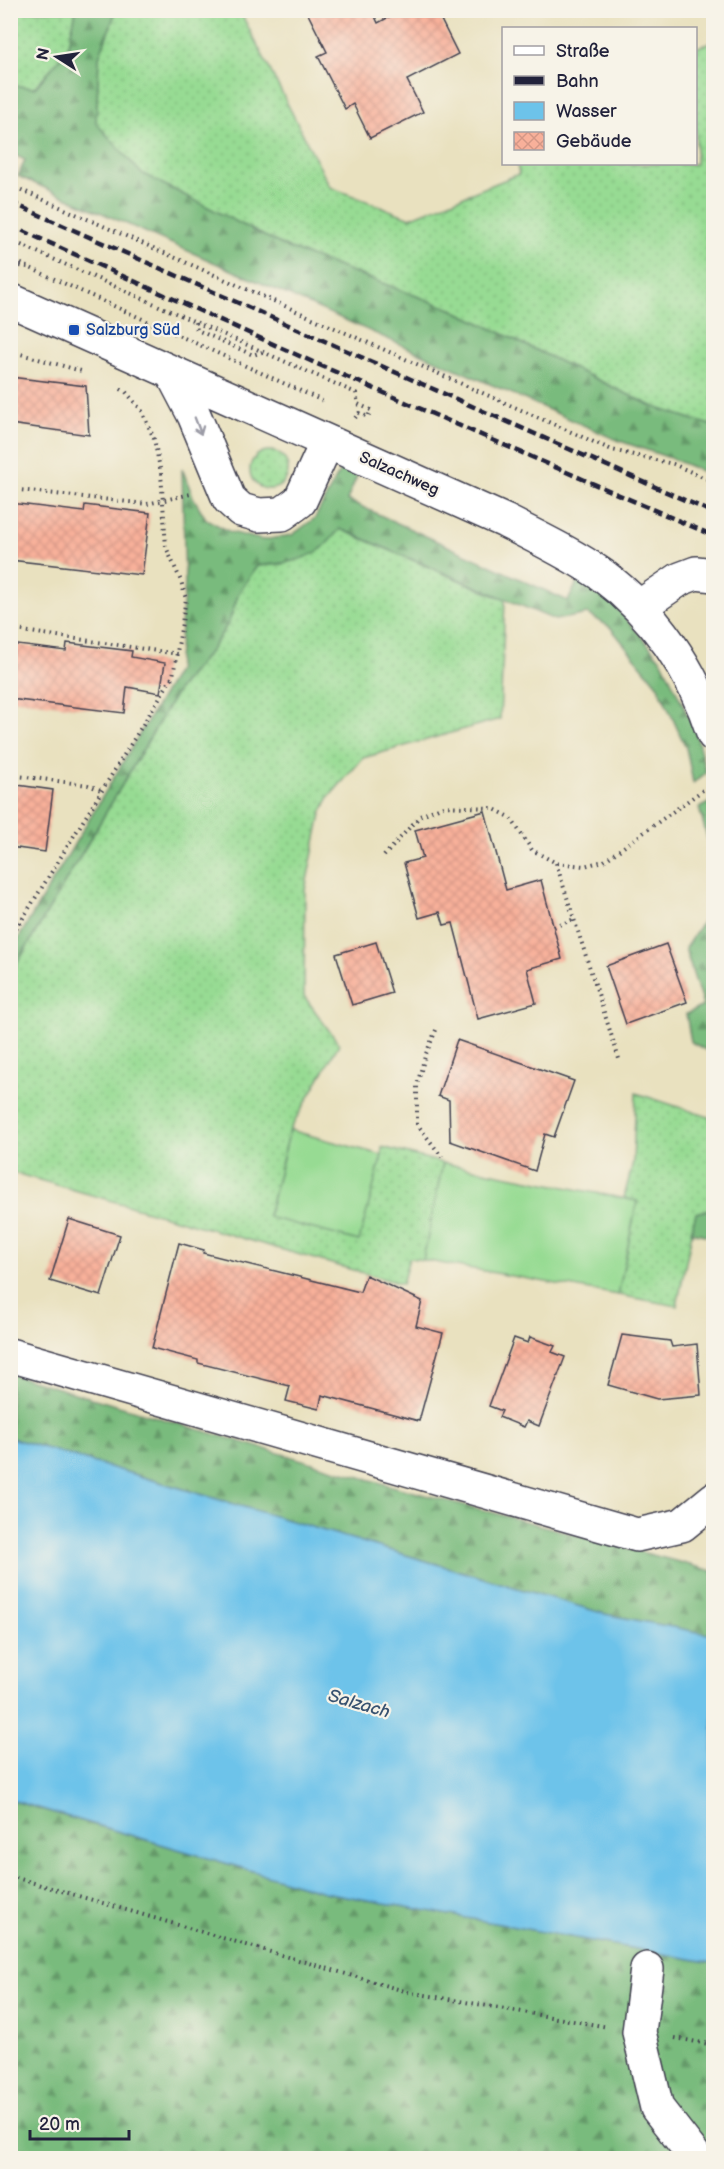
<svg xmlns="http://www.w3.org/2000/svg" width="724" height="2169" viewBox="0 0 724 2169" font-family="'Balsamiq Sans',sans-serif">
<defs>
<pattern id="grass-dots" width="8" height="8" patternUnits="userSpaceOnUse" patternTransform="scale(1.5)"><rect width="8" height="8" fill="#97db93"/><path d="M2 2h.1M6 6h.1" fill="none" stroke="#82bc80" stroke-width="1.8" stroke-linecap="round"/></pattern>
<pattern id="forest-firs" width="22" height="20" patternUnits="userSpaceOnUse" patternTransform="scale(1.5)"><rect width="22" height="20" fill="#79bb7d"/><path d="M5 1l3.5 6h-7zM16 11l3.5 6h-7z" fill="#639868"/></pattern>
<pattern id="building-cross-hatch" width="8" height="8" patternUnits="userSpaceOnUse" patternTransform="scale(1.5)"><rect width="8" height="8" fill="#f8b09a"/><path d="M0 0l8 8M0 8l8-8" fill="none" stroke="#d49786"/></pattern>
</defs>
<rect width="100%" height="100%" fill="#f7f3e8"/>
<filter id="ink" filterUnits="userSpaceOnUse"><feTurbulence type="fractalNoise" baseFrequency=".0167" numOctaves="2"/><feDisplacementMap in="SourceGraphic" scale="12" xChannelSelector="R" yChannelSelector="G"/><feConvolveMatrix kernelMatrix="1 2 1 2 8 2 1 2 1" color-interpolation-filters="sRGB"/></filter>
<filter id="wash" filterUnits="userSpaceOnUse"><feTurbulence type="fractalNoise" baseFrequency=".008" numOctaves="4" result="noise"/><feDisplacementMap in="SourceGraphic" scale="24" xChannelSelector="R" yChannelSelector="G"/><feGaussianBlur stdDeviation="1.35" result="paint"/><feColorMatrix in="noise" values="0 0 0 0 0 0 0 0 0 0 0 0 0 0 0 0 0 1.4 0 .05"/><feComposite in="paint" operator="in"/></filter>
<g filter="url(#wash)">
<rect width="100%" height="100%" fill="#e9e1bf"/>
<path fill="url(#grass-dots)" stroke="#5c7e67" stroke-width="1.5" d="M 11,11 L 76,11 L 67,50 L 34,88 L 11,85 Z
M 116,11 L 253,11 L 243,17 L 330,187 L 410,218 L 519,174 L 517,164 L 696,164 L 696,48 L 713,41 L 713,426 L 654,407 L 451,309 L 286,247 L 141,173 L 96,123 L 99,57 Z
M250 470a19 19 0 1 1 38 0a19 19 0 1 1-38 0Z
M 340,529 L 505,600 L 500,719 L 363,758 L 329,797 L 321,814 L 305,890 L 304,996 L 339,1044 L 290,1130 L 268,1216 L 382,1155 L 382,1147 L 443,1163 L 423,1260 L 409,1258 L 402,1284 L 11,1172 L 11,974 L 179,688 L 211,650 L 229,622 L 239,592 L 257,566 L 282,564 L 321,549 Z
M 636,1093 L 709,1117 L 714,1131 L 713,1209 L 696,1213 L 677,1306 L 618,1295 L 637,1201 L 624,1198 L 633,1162 Z"/>
<path fill="url(#forest-firs)" stroke="#4e6e5c" stroke-width="1.5" d="M 76,11 L 116,11 L 99,57 L 96,123 L 141,173 L 286,247 L 451,309 L 654,407 L 713,426 L 713,476 L 673,459 L 617,440 L 18,176 L 25,160 L 11,153 L 11,85 L 35,88 L 67,50 Z
M 342,467 L 357,476 L 347,500 L 568,601 L 580,577 L 611,601 L 662,661 L 695,730 L 706,773 L 693,783 L 686,748 L 658,686 L 610,627 L 588,614 L 555,620 L 340,529 C 334,535 328,544 321,549 C 303,562 278,564 257,566 L 239,592 L 229,622 L 211,650 L 179,688 L 11,974 L 11,951 L 177,671 L 185,584 L 182,468 L 193,497 L 206,519 L 230,532 L 263,540 L 292,535 L 315,518 Z
M 712,801 L 714,808 L 713,1054 L 691,1042 L 686,1014 L 703,1006 L 685,948 L 711,909 L 711,851 L 699,808 Z
M 713,1209 L 713,1237 L 691,1232 L 696,1213 Z
M 10,1374 L 388,1485 L 713,1571 L 713,1635 L 605,1614 L 11,1438 Z
M 10,1800 L 324,1892 L 713,1963 L 713,2158 L 11,2158 Z"/>
<path fill="#97db93" stroke="#5c7e67" stroke-width="1.5" d="M 290,1130 L 382,1155 L 359,1241 L 268,1217 Z
M 443,1163 L 637,1201 L 618,1295 L 423,1260 Z"/>
<path fill="#6dc3ea" stroke="#487292" stroke-width="1.5" d="M 11,1438 L 605,1614 L 713,1635 L 713,1963 L 324,1892 L 11,1800 Z"/>
<g id="blocks">
<path fill="url(#building-cross-hatch)" d="M 306,10 L 372,10 L 378,23 L 402,10 L 436,10 L 458,54 L 407,80 L 423,112 L 370,138 L 353,104 L 345,109 L 318,56 L 327,52 Z
M 10,377 L 86,386 L 89,435 L 10,424 Z
M 10,503 L 84,512 L 85,505 L 150,513 L 142,575 L 10,560 Z
M 67,643 L 132,651 L 131,657 L 165,663 L 160,693 L 127,687 L 124,713 L 10,699 L 10,644 L 66,651 Z
M 10,784 L 53,790 L 45,852 L 10,847 Z
M 485,811 L 506,890 L 541,880 L 562,959 L 527,969 L 536,1003 L 478,1019 L 453,923 L 444,925 L 440,912 L 419,918 L 404,863 L 423,858 L 415,830 Z
M 376,942 L 392,993 L 352,1005 L 336,954 Z
M 666,944 L 687,1002 L 626,1024 L 606,966 Z
M 457,1040 L 574,1081 L 554,1137 L 545,1134 L 535,1171 L 450,1141 L 449,1100 L 438,1096 Z
M 69,1219 L 120,1235 L 101,1296 L 50,1281 Z
M 179,1243 L 204,1250 L 203,1253 L 360,1292 L 366,1275 L 422,1301 L 416,1326 L 443,1333 L 419,1421 L 322,1395 L 319,1409 L 286,1401 L 290,1386 L 198,1363 L 198,1360 L 152,1348 Z
M 622,1335 L 670,1341 L 672,1347 L 697,1344 L 701,1395 L 657,1399 L 608,1385 Z
M 530,1337 L 555,1346 L 552,1352 L 565,1357 L 539,1426 L 527,1421 L 524,1427 L 499,1417 L 502,1411 L 489,1406 L 514,1338 L 528,1343 Z"/>
</g>
</g>
<g filter="url(#ink)">
<use href="#blocks" fill-opacity="0" stroke="#403f4f" stroke-width="1.5"/>
<g fill="none" stroke-linecap="round" stroke-linejoin="round">
<g stroke="#403f4f" stroke-width="36">
<path id="minor" d="M 10,300 L 505,521 C 538,538 572,554 602,575 C 656,615 693,671 714,735
M 172,373 L 194,415 L 229,499 L 241,510 L 259,515 L 282,514 L 300,501 L 327,442
M 639,607 L 680,579 L 696,573 L 714,575
M 10,1355 L 637,1535 L 682,1525 L 714,1499
M 647,1969 L 639,2032 L 657,2108 L 696,2158"/>
</g>
<path stroke="#403f4f" stroke-width="4" stroke-dasharray="1.5 4.5" stroke-linecap="butt" d="M 10,185 L 612,450 L 673,464 L 714,482
M 10,240 L 356,393 L 358,404 L 371,410 L 368,417 L 359,413 L 355,418
M 10,259 L 24,265
M 20,266 L 28,267 L 325,402
M 195,322 L 197,330 L 253,355 L 262,352
M 10,351 L 85,372
M 10,489 L 147,504 L 191,494
M 10,629 L 178,654
M 10,775 L 88,785 L 101,790
M 384,856 L 420,816 L 443,806 L 492,808 L 510,817 L 532,850 L 556,863 L 584,866 L 604,861 L 714,782
M 556,863 L 620,1062
M 10,921 L 20,923
M 554,927 L 574,919
M 10,939 L 173,676 L 186,599 L 181,581 L 166,547 L 161,473 L 154,439 L 142,411 L 126,392 L 119,388
M 436,1030 L 425,1056 L 417,1085 L 417,1124 L 442,1157
M 10,1876 L 408,1992 L 608,2027
M 675,2038 L 714,2045"/>
<use href="#minor" stroke="#fff" stroke-width="33"/>
<path stroke="#22223b" stroke-width="4.5" stroke-dasharray="9 4.5" stroke-linecap="butt" d="M 10,202 L 714,513
M 10,225 L 315,363 L 714,536"/>
</g>
<defs><path id="oneway-shaft" d="M-6 0H5M1.5-3L5.5 0L1.5 3" fill="none" stroke-width="1.6" stroke-linecap="round" stroke-linejoin="round" transform="scale(1.5)"/></defs>
<use stroke="#9c9ca7" href="#oneway-shaft" transform="translate(198 426) rotate(69)"/>
</g>
<rect fill="#1a4fb4" stroke="#f7f3e8" stroke-width="2" x="68" y="324" width="12" height="12" rx="3"/>
<g text-anchor="middle" dominant-baseline="central" stroke-width="4.5" stroke-linejoin="round" paint-order="stroke">
<g font-size="16" fill="#164399" stroke="#f7f3e8" text-anchor="start">
<text x="86" y="330">Salzburg Süd</text>
</g>
<g font-size="16" fill="#22223b" stroke="#f7f3e8">
<text transform="translate(399 474) rotate(24)">Salzachweg</text>
</g>
<g font-size="18" font-style="italic" fill="#385270" stroke="#f7f3e8">
<text transform="translate(359 1704) rotate(16)">Salzach</text>
</g>
</g>
<rect width="724" height="2169" fill="none" stroke="#f7f3e8" stroke-width="36"/>
<rect x="502" y="27" width="195" height="138" fill="#f7f3e8" stroke="#a29fa3" stroke-width="1.5"/>
<rect x="514" y="46" width="30" height="9" fill="#ffffff" stroke="#a29fa3" stroke-width="1.5"/>
<text x="556" y="57" font-size="18" fill="#22223b">Straße</text>
<rect x="514" y="76" width="30" height="9" fill="#22223b" stroke="#a29fa3" stroke-width="1.5"/>
<text x="556" y="87" font-size="18" fill="#22223b">Bahn</text>
<rect x="514" y="102" width="30" height="18" fill="#6dc3ea" stroke="#a29fa3" stroke-width="1.5"/>
<text x="556" y="117" font-size="18" fill="#22223b">Wasser</text>
<rect x="514" y="132" width="30" height="18" fill="url(#building-cross-hatch)" stroke="#a29fa3" stroke-width="1.5"/>
<text x="556" y="147" font-size="18" fill="#22223b">Gebäude</text>
<g transform="translate(57 57) rotate(282)" stroke="#f7f3e8" stroke-width="4.5" paint-order="stroke">
<path d="M0-4.5L10 22L0 15L-10 22Z" fill="#22223b"/>
<text y="-9" font-size="16" font-weight="bold" text-anchor="middle" fill="#22223b">N</text>
</g>
<path d="M30 2130v9h99v-9" fill="none" stroke="#22223b" stroke-width="3"/>
<text x="39" y="2130" font-size="18" fill="#22223b" stroke="#f7f3e8" stroke-width="4.5" paint-order="stroke">20 m</text>
</svg>
